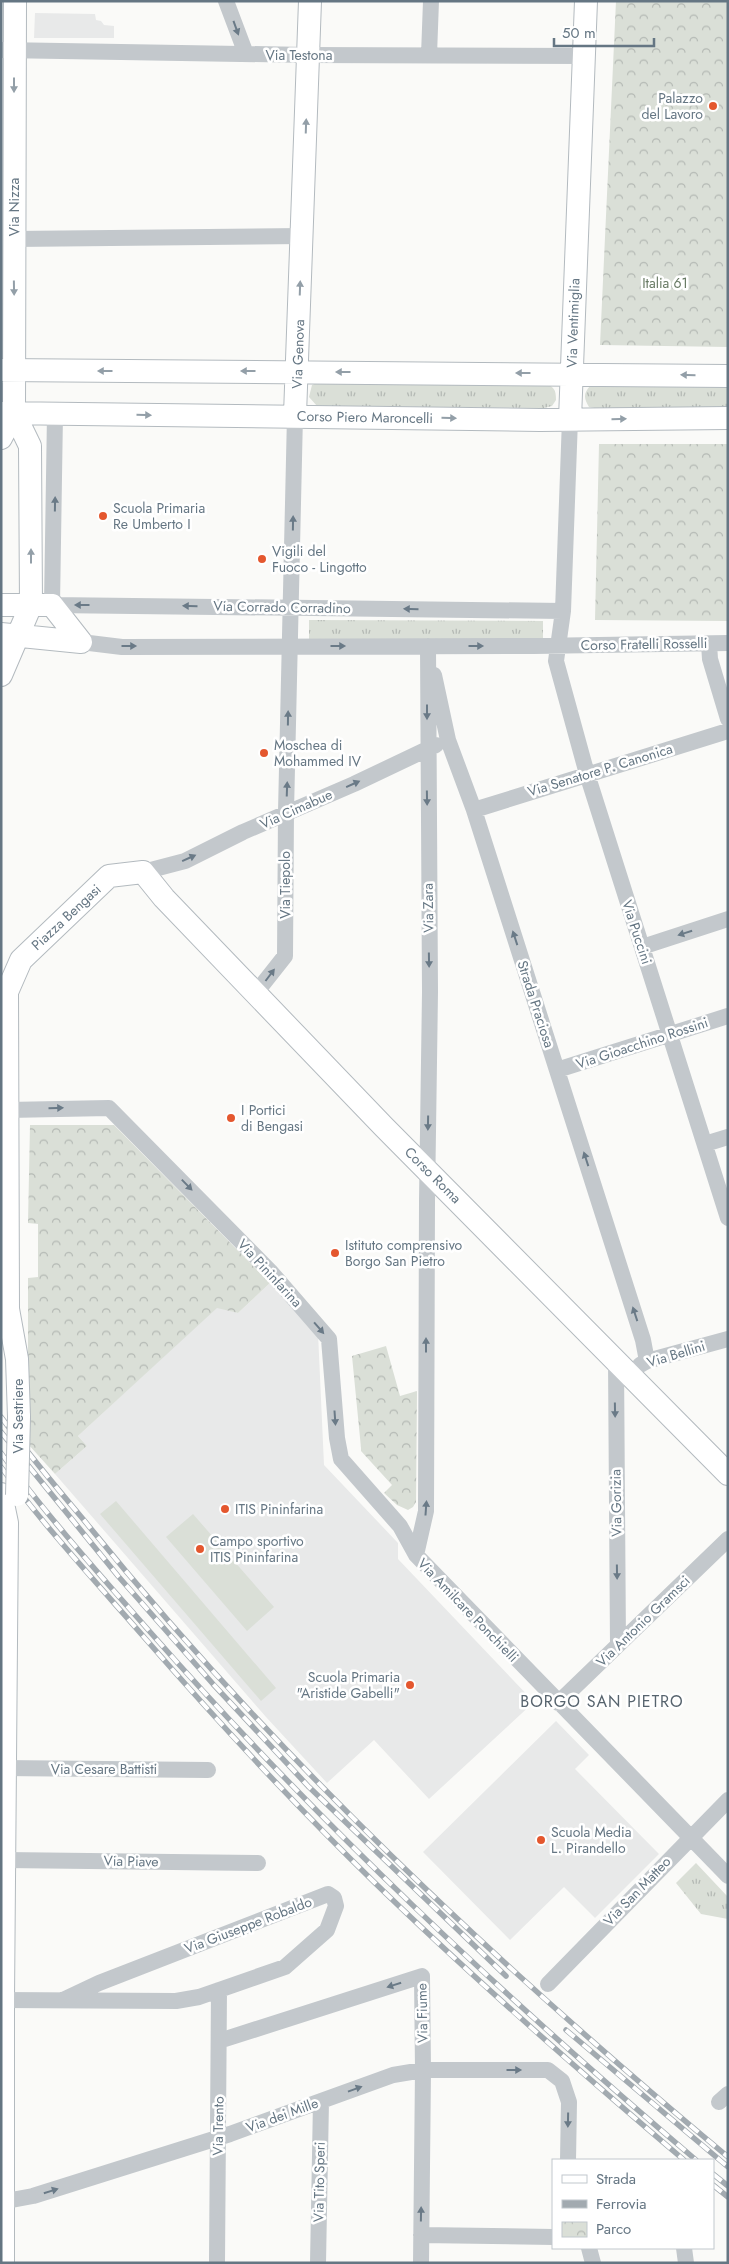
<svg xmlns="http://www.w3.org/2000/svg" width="729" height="2264" viewBox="0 0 729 2264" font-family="Jost,sans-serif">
<defs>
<pattern id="grass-tufts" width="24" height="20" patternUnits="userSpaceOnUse" patternTransform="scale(1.25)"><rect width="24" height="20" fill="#dadfd7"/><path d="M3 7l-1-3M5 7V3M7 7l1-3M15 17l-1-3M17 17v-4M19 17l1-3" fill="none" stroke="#b4b9b4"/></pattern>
<pattern id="park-crowns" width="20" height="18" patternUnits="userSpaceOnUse" patternTransform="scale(1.25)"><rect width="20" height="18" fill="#dadfd7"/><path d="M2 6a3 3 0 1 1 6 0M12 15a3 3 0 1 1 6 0" fill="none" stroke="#b4b9b4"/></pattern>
</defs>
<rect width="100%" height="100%" fill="#fafaf8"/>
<path fill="#e8e9e9" d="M 35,13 L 95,14 L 96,20 L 101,21 L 104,25 L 114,26 L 114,38 L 34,38 Z
M 270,1283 L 318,1333 L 324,1465 L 398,1543 L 398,1559 L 534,1702 L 429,1799 L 374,1740 L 327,1783 L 266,1717 L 55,1474 L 87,1446 L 78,1436 L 217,1307 L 238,1313 Z
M 556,1721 L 589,1755 L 575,1769 L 659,1854 L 595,1918 L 564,1887 L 510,1940 L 423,1852 Z"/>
<path fill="url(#grass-tufts)" d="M 319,382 L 544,383 C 554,387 556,389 556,400 L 552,406 L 544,408 L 317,406 L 309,397 L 312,385 Z
M 728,384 L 728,410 L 600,409 L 589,407 C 584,398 583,394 590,386 Z
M 309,620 L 543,621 L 543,640 L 309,640 Z
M 696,1863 L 728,1897 L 728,1919 L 701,1914 L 676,1883 Z"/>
<path fill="url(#park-crowns)" d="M 616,1 L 728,1 L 728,347 L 600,345 Z
M 599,444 L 728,444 L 728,621 L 595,620 Z
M 30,1125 L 114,1125 L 270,1283 L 238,1313 L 217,1308 L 78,1436 L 87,1446 L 55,1474 L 28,1444 L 28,1278 L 38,1277 L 38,1224 L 28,1223 Z
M 386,1346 L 400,1396 L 417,1391 L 416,1502 L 413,1507 L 408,1510 L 397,1505 L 384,1493 L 392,1485 L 361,1451 L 361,1448 L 352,1356 Z"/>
<path fill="#dadfd7" d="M 116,1501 L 276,1688 L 261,1701 L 100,1514 Z
M 193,1514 L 274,1607 L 247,1631 L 166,1537 Z"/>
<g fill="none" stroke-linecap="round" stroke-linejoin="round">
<g stroke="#b3babf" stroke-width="24">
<path id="secondary" d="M 1,370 L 728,376
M 1,413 L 540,420 L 728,418
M 295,415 L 310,1
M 570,419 L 586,1
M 1,438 L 14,413 L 15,1
M 1,605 L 52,605
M 52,605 L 81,642
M 1,634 L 81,642
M 1,675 L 31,605 L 30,446 L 14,413
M 19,1417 L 17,1359 L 8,1309 L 7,992 L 21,960 L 109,876 L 143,872 L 164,898 L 384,1127 L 728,1474
M 1,1494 L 7,1523 L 3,2000 L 3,2263"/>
</g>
<path stroke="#c3c8cc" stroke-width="16" d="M 226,1 L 246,54
M 1,50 L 309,55 L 584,56
M 429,55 L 431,1
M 14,239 L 302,236
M 55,414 L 52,605 L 563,611
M 570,419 L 563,611 L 556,661 L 587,774 L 728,1218
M 81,642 L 122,647 L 534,646 L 728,643
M 709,644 L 710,659 L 728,719
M 434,675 L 448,740 L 474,810 L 643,1340 L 647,1361
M 474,810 L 728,731
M 143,872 L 185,861 L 243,832 L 354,784 L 436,745
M 642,947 L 728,919
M 255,994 L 285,956 L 286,812 L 295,415
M 557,1070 L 728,1016
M 8,1110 L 109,1108 L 270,1271 L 329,1339 L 337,1438 L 341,1459 L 400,1526 L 416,1555 L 728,1876
M 705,1144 L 728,1137
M 616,1361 L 618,1645
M 640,1365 L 647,1361 L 728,1339
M 416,1555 L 426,1511 L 427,1201 L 430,992 L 428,646
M 558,1703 L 728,1539
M 1,1768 L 208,1770
M 5,1860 L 258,1863
M 548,1984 L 728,1800
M 1,2000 L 176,2001 L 199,1997 L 285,1967 L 327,1930 L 336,1906 L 334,1898 L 328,1894 L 99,1983 L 63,2000
M 219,2041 L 422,1976 L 423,2070 L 421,2263
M 719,2102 L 728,2094
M 1,2202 L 33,2196 L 230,2134 L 393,2075 L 423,2070 L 548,2070 L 562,2081 L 569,2102 L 568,2160
M 421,2235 L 553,2237
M 589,2248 L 593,2263
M 684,2248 L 686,2263
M 217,2263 L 219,1990
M 318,2263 L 321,2101"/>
<use href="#secondary" stroke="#fff" stroke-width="22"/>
<g stroke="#a2aab0" stroke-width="5.5">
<path id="rail" d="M 1,1417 C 27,1452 55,1486 83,1519 C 273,1755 495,1963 728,2157
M 1,1432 L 118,1576 L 213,1684 L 309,1787 L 506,1976
M 1,1453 C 47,1516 100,1575 151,1633 C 319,1824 503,1996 696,2160
M 1,1467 C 44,1526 95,1581 143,1636 C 217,1721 293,1803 374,1882 C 474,1979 578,2070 684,2160
M 566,2030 L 728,2167
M 713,2174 L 728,2186
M 713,2185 L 728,2197"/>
</g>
<use href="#rail" stroke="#fff" stroke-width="4" stroke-dasharray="11" stroke-linecap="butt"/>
<g stroke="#b3babf" stroke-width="24" stroke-linecap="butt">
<path id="secondary-bridge" d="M 17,1495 L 19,1417"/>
</g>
<use href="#secondary-bridge" stroke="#fff" stroke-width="22"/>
</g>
<defs><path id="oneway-solid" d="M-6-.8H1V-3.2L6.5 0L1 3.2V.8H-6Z" transform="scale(1.25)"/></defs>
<g fill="#6a7a87">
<use href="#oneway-solid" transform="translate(236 28) rotate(70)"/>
<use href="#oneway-solid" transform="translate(55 504) rotate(-89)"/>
<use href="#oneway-solid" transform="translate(293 523) rotate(-89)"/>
<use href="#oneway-solid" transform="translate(82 605) rotate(-180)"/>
<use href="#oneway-solid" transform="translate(190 606) rotate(-179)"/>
<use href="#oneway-solid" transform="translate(411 609) rotate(-179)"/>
<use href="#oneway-solid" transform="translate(129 646)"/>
<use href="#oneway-solid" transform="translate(338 646)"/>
<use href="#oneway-solid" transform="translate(476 646)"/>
<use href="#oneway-solid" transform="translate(427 712) rotate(90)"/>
<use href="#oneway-solid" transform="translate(288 718) rotate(-89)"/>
<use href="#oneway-solid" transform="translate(353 784) rotate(-24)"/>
<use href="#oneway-solid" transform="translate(287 789) rotate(-88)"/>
<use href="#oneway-solid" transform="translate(427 798) rotate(89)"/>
<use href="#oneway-solid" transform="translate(189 858) rotate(-24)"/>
<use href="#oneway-solid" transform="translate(685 933) rotate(162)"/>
<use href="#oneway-solid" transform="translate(515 938) rotate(-108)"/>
<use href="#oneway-solid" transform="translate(429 960) rotate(89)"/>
<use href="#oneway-solid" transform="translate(270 975) rotate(-53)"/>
<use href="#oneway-solid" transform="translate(56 1108) rotate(-2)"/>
<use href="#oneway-solid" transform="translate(428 1123) rotate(91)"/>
<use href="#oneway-solid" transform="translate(586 1159) rotate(-108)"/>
<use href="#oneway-solid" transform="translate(187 1185) rotate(46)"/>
<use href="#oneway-solid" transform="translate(635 1314) rotate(-108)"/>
<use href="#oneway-solid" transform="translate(319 1328) rotate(49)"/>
<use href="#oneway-solid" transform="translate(426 1345) rotate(-90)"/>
<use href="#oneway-solid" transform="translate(615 1410) rotate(89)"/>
<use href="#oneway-solid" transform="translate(335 1418) rotate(86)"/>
<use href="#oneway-solid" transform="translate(426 1508) rotate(-86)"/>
<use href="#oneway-solid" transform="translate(617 1572) rotate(89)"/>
<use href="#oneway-solid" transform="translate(394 1985) rotate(162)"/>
<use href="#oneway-solid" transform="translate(514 2070)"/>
<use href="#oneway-solid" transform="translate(355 2089) rotate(-20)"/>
<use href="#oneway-solid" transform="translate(568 2120) rotate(91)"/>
<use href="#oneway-solid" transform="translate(51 2191) rotate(-17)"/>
<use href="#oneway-solid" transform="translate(421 2214) rotate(-89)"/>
</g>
<g fill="#939fa8">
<use href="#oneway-solid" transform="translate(14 85) rotate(90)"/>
<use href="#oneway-solid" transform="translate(306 126) rotate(-88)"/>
<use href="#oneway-solid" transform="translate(14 288) rotate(89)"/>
<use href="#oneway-solid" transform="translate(300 288) rotate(-88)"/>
<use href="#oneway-solid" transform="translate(105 371) rotate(-180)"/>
<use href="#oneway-solid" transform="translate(248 371) rotate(-180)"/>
<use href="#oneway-solid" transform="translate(343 372) rotate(-180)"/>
<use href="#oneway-solid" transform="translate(523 373) rotate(-180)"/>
<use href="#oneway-solid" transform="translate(688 375) rotate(-179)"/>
<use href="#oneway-solid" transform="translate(144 415) rotate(1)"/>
<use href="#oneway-solid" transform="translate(449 418) rotate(1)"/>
<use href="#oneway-solid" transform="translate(619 419) rotate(-1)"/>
<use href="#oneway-solid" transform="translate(31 556) rotate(-90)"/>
</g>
<g fill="#e4572e" stroke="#fff" stroke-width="2">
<circle cx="713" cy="106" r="5"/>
<circle cx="103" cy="516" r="5"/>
<circle cx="262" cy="559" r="5"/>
<circle cx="264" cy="753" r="5"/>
<circle cx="231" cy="1118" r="5"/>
<circle cx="335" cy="1253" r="5"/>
<circle cx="225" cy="1509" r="5"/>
<circle cx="200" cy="1549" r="5"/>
<circle cx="410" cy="1685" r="5"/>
<circle cx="541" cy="1840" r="5"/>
</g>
<g text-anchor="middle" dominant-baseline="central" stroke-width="5" stroke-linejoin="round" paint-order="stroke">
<g font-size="14" fill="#657683" stroke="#fff">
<text x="299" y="55">Via Testona</text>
<text transform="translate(14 207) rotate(-90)">Via Nizza</text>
<text transform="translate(573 323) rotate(-88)">Via Ventimiglia</text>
<text transform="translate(298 354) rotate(-88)">Via Genova</text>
<text transform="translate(365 417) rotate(1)">Corso Piero Maroncelli</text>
<text transform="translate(282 607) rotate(1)">Via Corrado Corradino</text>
<text transform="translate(644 644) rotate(-1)">Corso Fratelli Rosselli</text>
<text transform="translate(600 770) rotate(-17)">Via Senatore P. Canonica</text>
<text transform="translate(296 809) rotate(-24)">Via Cimabue</text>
<text transform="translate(285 885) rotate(-90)">Via Tiepolo</text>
<text transform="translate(428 908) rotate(-91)">Via Zara</text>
<text transform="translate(66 917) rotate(-43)">Piazza Bengasi</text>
<text transform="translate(637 932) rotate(72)">Via Puccini</text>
<text transform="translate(536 1004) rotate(72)">Strada Praciosa</text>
<text transform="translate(642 1043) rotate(-18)">Via Gioacchino Rossini</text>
<text transform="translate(433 1175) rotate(45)">Corso Roma</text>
<text transform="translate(270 1273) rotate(47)">Via Pininfarina</text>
<text transform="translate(676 1354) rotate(-17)">Via Bellini</text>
<text transform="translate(18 1416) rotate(-90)">Via Sestriere</text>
<text transform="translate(616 1503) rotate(-91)">Via Gorizia</text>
<text transform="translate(468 1610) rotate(46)">Via Amilcare Ponchielli</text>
<text transform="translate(643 1621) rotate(-44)">Via Antonio Gramsci</text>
<text x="104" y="1769">Via Cesare Battisti</text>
<text transform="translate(131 1861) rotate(1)">Via Piave</text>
<text transform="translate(637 1891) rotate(-46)">Via San Matteo</text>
<text transform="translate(248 1925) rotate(-21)">Via Giuseppe Robaldo</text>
<text transform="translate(422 2013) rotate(-91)">Via Fiume</text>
<text transform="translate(282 2115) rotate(-20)">Via dei Mille</text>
<text transform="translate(218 2126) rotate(-89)">Via Trento</text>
<text transform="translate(319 2182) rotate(-89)">Via Tito Speri</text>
</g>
<g font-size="14" fill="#657683" stroke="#fff" text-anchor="start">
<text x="703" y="98" text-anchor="end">Palazzo<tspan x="703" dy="16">del Lavoro</tspan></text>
<text x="113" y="508">Scuola Primaria<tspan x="113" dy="16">Re Umberto I</tspan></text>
<text x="272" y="551">Vigili del<tspan x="272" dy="16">Fuoco - Lingotto</tspan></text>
<text x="274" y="745">Moschea di<tspan x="274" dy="16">Mohammed IV</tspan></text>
<text x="241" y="1110">I Portici<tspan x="241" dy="16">di Bengasi</tspan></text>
<text x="345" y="1245">Istituto comprensivo<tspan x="345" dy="16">Borgo San Pietro</tspan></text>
<text x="235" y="1509">ITIS Pininfarina</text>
<text x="210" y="1541">Campo sportivo<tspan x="210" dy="16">ITIS Pininfarina</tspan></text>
<text x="400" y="1677" text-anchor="end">Scuola Primaria<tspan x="400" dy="16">"Aristide Gabelli"</tspan></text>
<text x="551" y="1832">Scuola Media<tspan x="551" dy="16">L. Pirandello</tspan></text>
</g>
<g font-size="14" fill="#687a64" stroke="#fff">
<text x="665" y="283">Italia 61</text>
</g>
<g font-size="16" letter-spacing="1" fill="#57646e" stroke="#fff">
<text x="602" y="1701">BORGO SAN PIETRO</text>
</g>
</g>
<rect width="729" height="2264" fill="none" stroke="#657683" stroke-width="5"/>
<rect x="552" y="2159" width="162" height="90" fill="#ffffff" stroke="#c1c8cd"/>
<rect x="562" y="2175" width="25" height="8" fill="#ffffff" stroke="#c1c8cd"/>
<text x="596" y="2184" font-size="15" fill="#657683">Strada</text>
<rect x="562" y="2200" width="25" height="8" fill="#a2aab0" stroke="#c1c8cd"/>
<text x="596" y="2209" font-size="15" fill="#657683">Ferrovia</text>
<rect x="562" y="2222" width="25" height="15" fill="url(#park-crowns)" stroke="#c1c8cd"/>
<text x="596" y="2234" font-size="15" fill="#657683">Parco</text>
<path d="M554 38v8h100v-8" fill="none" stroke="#657683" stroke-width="2.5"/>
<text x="562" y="38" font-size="15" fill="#657683" stroke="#ffffff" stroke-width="4" paint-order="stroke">50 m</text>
</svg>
